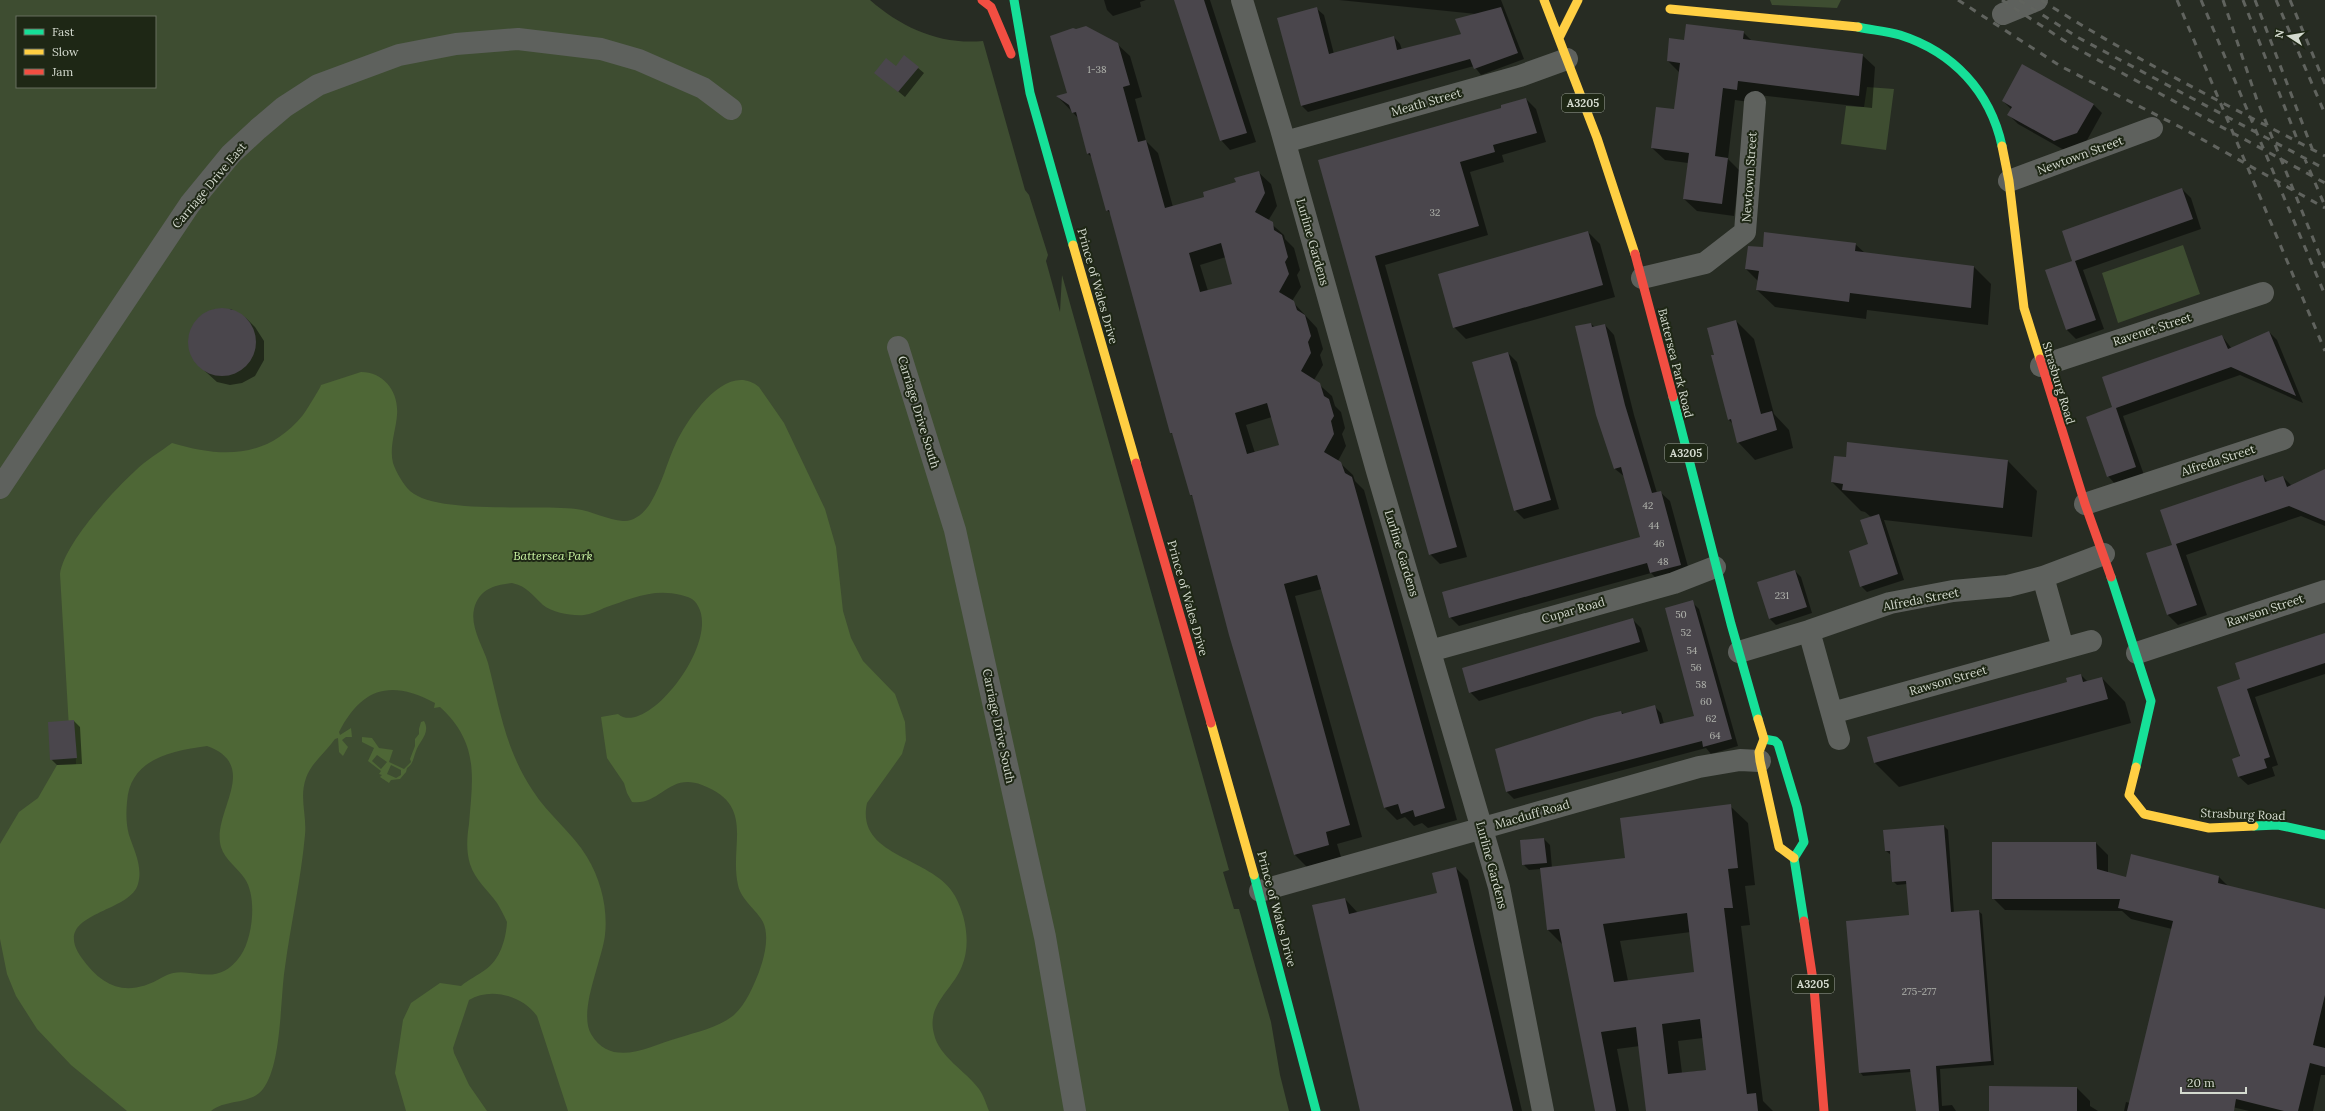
<svg xmlns="http://www.w3.org/2000/svg" width="2325" height="1111" viewBox="0 0 2325 1111" font-family="Lora,serif">
<rect width="100%" height="100%" fill="#272c23"/>
<path fill="#3e4d31" fill-rule="evenodd" d="M 0,0 L 870,0 C 902,28 940,45 983,41 L 1025,190 L 1029,195 L 1048,255 L 1046,261 L 1060,312 L 1062,275 L 1229,870 L 1223,872 L 1234,909 L 1239,909 L 1271,1022 L 1280,1075 L 1289,1111 L 0,1111 ZM 17,17 L 155,17 L 155,87 L 17,87 Z
M 1770,0 L 1841,0 L 1837,8 L 1772,5 Z
M 1867,87 L 1894,89 L 1886,150 L 1841,144 L 1846,106 L 1864,107 Z
M 2183,245 L 2200,294 L 2118,323 L 2102,273 Z"/>
<path fill="#4e6736" fill-rule="evenodd" d="M 361,372 C 384,372 399,392 397,415 C 396,430 389,447 393,463 C 396,472 403,484 410,491 C 437,515 538,504 576,509 C 592,511 608,520 623,521 C 635,522 646,511 651,502 C 662,484 667,462 676,443 C 688,418 727,360 759,387 L 784,423 L 825,509 L 836,547 L 843,611 L 851,638 L 863,661 L 895,694 L 905,722 L 906,740 L 902,754 L 867,803 C 855,858 933,856 955,896 C 966,916 971,944 962,966 C 953,990 926,1004 934,1034 C 939,1057 966,1071 979,1089 C 984,1096 986,1104 989,1111 L 568,1111 L 537,1016 C 522,995 490,987 469,1000 L 453,1048 L 454,1053 L 469,1085 L 487,1111 L 406,1111 L 395,1073 L 403,1020 L 411,1003 L 440,983 L 461,986 C 469,979 477,976 485,970 C 500,960 506,939 507,922 C 504,916 501,909 497,903 C 488,890 475,880 470,864 C 466,851 467,837 469,824 C 473,776 479,743 440,707 L 434,708 L 435,703 C 390,679 362,688 339,732 L 340,735 L 351,728 L 352,737 L 346,737 L 342,740 L 348,747 L 343,756 L 339,752 L 338,738 L 335,739 C 326,752 311,763 306,778 C 299,798 307,815 305,835 C 301,879 291,923 285,967 C 280,999 282,1064 263,1089 C 251,1105 226,1099 211,1111 L 127,1111 L 71,1065 L 37,1029 L 16,996 L 7,974 L 0,939 L 0,844 L 19,812 L 38,798 L 57,765 L 76,764 L 75,733 L 69,728 L 60,574 C 64,544 113,491 135,471 C 146,460 160,452 172,443 C 222,458 267,459 303,415 C 306,411 321,387 321,385 ZM 512,583 C 527,586 532,595 543,605 C 553,613 572,616 584,615 C 591,614 598,611 604,608 C 631,599 652,588 681,595 C 688,597 694,598 698,606 C 720,644 646,738 618,714 L 601,717 L 607,758 L 624,783 L 627,793 L 632,802 C 660,806 669,772 702,785 C 756,805 729,845 738,885 C 741,900 756,909 763,922 C 770,937 764,958 759,972 C 753,987 746,1004 734,1015 C 718,1028 696,1032 678,1038 C 649,1046 612,1069 591,1034 C 578,1011 602,961 605,935 C 608,909 601,880 587,857 C 573,833 548,815 533,791 C 505,749 500,709 488,663 C 483,646 470,628 474,609 C 479,589 494,585 512,583 ZM 207,746 C 262,766 211,813 221,847 C 225,860 238,868 245,879 C 257,897 253,937 241,955 C 215,993 189,961 163,977 C 129,997 104,990 81,957 C 50,912 130,914 138,884 C 143,867 134,850 129,835 C 126,824 126,813 127,802 C 130,759 170,751 207,746 Z
M 424,721 C 431,733 419,741 416,751 C 413,758 414,763 407,768 L 406,772 L 400,779 L 391,780 L 389,783 L 380,777 L 382,775 L 379,774 L 381,771 L 368,761 L 374,748 L 362,742 L 362,737 L 372,738 L 379,748 L 393,750 L 389,762 L 404,769 L 411,762 L 410,759 L 415,746 L 415,739 L 419,734 L 419,729 L 421,722 ZM 377,755 L 387,762 L 381,769 L 372,761 ZM 391,765 L 401,770 L 401,775 L 396,778 L 387,774 Z"/>
<path fill="#0007" fill-rule="evenodd" d="M 1104,0 L 1146,0 L 1140,2 L 1141,7 L 1113,16 L 1107,10 Z
M 1176,0 L 1210,0 L 1256,142 L 1230,150 L 1221,140 Z
M 1339,0 L 1501,0 L 1524,59 L 1481,75 L 1474,66 L 1308,112 L 1301,105 L 1317,9 L 1324,15 L 1334,54 L 1394,37 L 1400,44 L 1402,50 L 1462,34 L 1476,14 Z
M 1743,32 L 1752,41 L 1862,55 L 1875,67 L 1872,108 L 1750,94 L 1749,102 L 1735,100 L 1728,159 L 1740,171 L 1734,216 L 1697,211 L 1684,199 L 1688,163 L 1665,160 L 1652,148 L 1675,110 L 1680,73 L 1668,61 L 1685,41 Z
M 1117,44 L 1130,56 L 1142,97 L 1135,99 L 1146,141 L 1158,153 L 1173,207 L 1206,198 L 1258,172 L 1271,184 L 1277,206 L 1268,221 L 1284,235 L 1285,239 L 1294,248 L 1300,270 L 1297,275 L 1301,287 L 1292,301 L 1317,328 L 1323,349 L 1320,355 L 1323,365 L 1314,380 L 1332,396 L 1335,406 L 1341,412 L 1345,428 L 1342,434 L 1346,446 L 1338,461 L 1353,475 L 1355,481 L 1364,490 L 1457,820 L 1428,828 L 1422,823 L 1414,826 L 1405,817 L 1397,820 L 1385,808 L 1322,589 L 1295,596 L 1362,837 L 1337,844 L 1341,857 L 1307,867 L 1295,855 L 1230,634 L 1193,497 L 1191,495 L 1174,435 L 1171,433 L 1111,214 L 1107,210 L 1093,158 L 1088,154 L 1078,118 L 1058,97 L 1068,94 ZM 1226,257 L 1234,285 L 1208,291 L 1200,265 ZM 1272,417 L 1280,445 L 1255,453 L 1246,425 Z
M 896,67 L 918,68 L 924,73 L 905,97 L 882,78 Z
M 1526,99 L 1536,109 L 1546,142 L 1502,155 L 1504,162 L 1470,172 L 1488,235 L 1385,265 L 1467,557 L 1440,564 L 1430,554 L 1319,161 L 1503,108 Z
M 2003,101 L 2093,104 L 2102,113 L 2086,142 L 2064,150 L 2018,124 L 2009,115 L 2012,110 Z
M 2182,189 L 2191,198 L 2201,229 L 2083,270 L 2104,329 L 2076,339 L 2067,330 L 2046,271 L 2073,261 Z
M 1588,232 L 1600,244 L 1615,297 L 1466,339 L 1454,327 Z
M 1855,244 L 1865,253 L 1974,267 L 1991,284 L 1988,325 L 1867,310 L 1866,319 L 1775,307 L 1757,290 L 1758,281 L 1746,269 Z
M 216,309 L 231,309 L 246,318 L 255,327 L 264,341 L 264,360 L 255,376 L 242,383 L 230,385 L 217,382 L 196,363 L 189,347 L 191,329 L 202,315 Z
M 1736,321 L 1754,339 L 1774,414 L 1789,430 L 1793,448 L 1755,460 L 1738,442 L 1733,424 L 1729,420 L 1712,356 L 1715,355 Z
M 1591,324 L 1595,327 L 1605,325 L 1614,335 L 1634,415 L 1657,493 L 1660,492 L 1670,501 L 1690,574 L 1660,582 L 1651,573 L 1459,626 L 1450,617 L 1641,537 L 1625,477 L 1615,469 Z
M 2269,332 L 2277,340 L 2303,403 L 2240,375 L 2123,416 L 2144,475 L 2116,485 L 2108,476 L 2114,408 L 2222,336 L 2232,349 Z
M 1508,353 L 1517,362 L 1559,509 L 1524,519 L 1515,510 Z
M 1848,443 L 2008,461 L 2037,491 L 2032,537 L 1884,520 L 1904,580 L 1867,592 L 1861,586 L 1870,545 L 1871,517 L 1865,512 L 1861,511 L 1832,482 L 1846,458 Z
M 2325,470 L 2325,526 L 2301,516 L 2186,555 L 2207,615 L 2178,625 L 2167,614 L 2173,545 L 2263,476 L 2268,482 L 2283,477 L 2292,486 Z
M 1795,571 L 1801,577 L 1812,613 L 1776,625 L 1770,619 L 1758,583 Z
M 1692,602 L 1699,609 L 1738,746 L 1711,754 L 1706,748 L 1514,799 L 1507,792 L 1496,749 L 1621,712 L 1624,714 L 1654,706 L 1661,713 L 1664,724 L 1695,717 Z
M 1632,619 L 1641,628 L 1648,651 L 1479,701 L 1470,692 Z
M 2325,634 L 2325,674 L 2255,697 L 2278,765 L 2272,767 L 2275,776 L 2248,785 L 2239,777 L 2241,679 Z
M 2081,675 L 2088,682 L 2102,678 L 2125,702 L 2131,723 L 1899,787 L 1875,763 L 1868,738 L 2068,683 Z
M 74,721 L 80,727 L 82,764 L 57,765 L 51,759 Z
M 1730,806 L 1748,823 L 1755,885 L 1745,886 L 1750,925 L 1741,926 L 1763,1101 L 1773,1111 L 1647,1111 L 1640,1046 L 1617,1049 L 1629,1111 L 1596,1111 L 1564,946 L 1548,930 L 1541,869 L 1529,870 L 1523,864 L 1544,839 L 1550,845 L 1552,868 L 1626,859 ZM 1691,932 L 1695,973 L 1628,981 L 1620,941 ZM 1703,1038 L 1707,1070 L 1682,1073 L 1678,1041 Z
M 1944,826 L 1948,830 L 1954,913 L 1978,911 L 1982,914 L 1994,1065 L 1940,1069 L 1942,1106 L 1952,1105 L 1956,1111 L 1917,1111 L 1911,1072 L 1863,1076 L 1860,1072 L 1910,916 L 1907,884 L 1897,885 L 1893,881 L 1891,855 L 1886,851 Z
M 2096,843 L 2108,855 L 2108,873 L 2126,878 L 2219,877 L 2229,887 L 2325,910 L 2325,1075 L 2321,1075 L 2313,1111 L 2249,1111 L 2232,1107 L 2231,1111 L 2124,1111 L 2126,1102 L 2130,1103 L 2172,929 L 2131,919 L 2122,911 L 2005,910 L 1993,898 Z
M 1456,868 L 1468,880 L 1522,1111 L 1361,1111 L 1345,899 L 1358,913 L 1438,894 Z
M 2077,1088 L 2090,1101 L 2090,1106 L 2098,1111 L 1990,1111 Z"/>
<path fill="#4a464c" fill-rule="evenodd" d="M 1174,0 L 1204,0 L 1247,133 L 1220,141 Z
M 1317,7 L 1329,54 L 1394,36 L 1397,50 L 1461,34 L 1455,19 L 1501,7 L 1518,53 L 1474,69 L 1470,59 L 1301,106 L 1277,18 Z
M 1686,24 L 1744,31 L 1743,39 L 1863,54 L 1859,96 L 1738,81 L 1737,90 L 1723,88 L 1715,156 L 1728,158 L 1722,204 L 1683,199 L 1689,153 L 1651,148 L 1656,107 L 1674,109 L 1680,63 L 1667,61 L 1669,38 L 1684,40 Z
M 1086,26 L 1118,43 L 1130,85 L 1123,87 L 1138,142 L 1146,140 L 1165,208 L 1204,197 L 1203,192 L 1236,182 L 1234,178 L 1259,171 L 1265,193 L 1255,212 L 1273,222 L 1274,230 L 1282,235 L 1288,257 L 1285,262 L 1289,274 L 1279,292 L 1294,301 L 1297,310 L 1305,315 L 1311,336 L 1308,342 L 1311,353 L 1301,371 L 1320,383 L 1324,396 L 1329,399 L 1334,416 L 1331,421 L 1334,434 L 1324,452 L 1341,462 L 1345,473 L 1352,477 L 1445,808 L 1415,817 L 1413,810 L 1401,814 L 1398,804 L 1384,808 L 1317,575 L 1284,584 L 1350,825 L 1326,832 L 1329,845 L 1294,855 L 1229,635 L 1192,495 L 1190,495 L 1172,433 L 1170,433 L 1109,210 L 1106,211 L 1090,153 L 1087,154 L 1076,112 L 1072,113 L 1069,105 L 1056,96 L 1067,93 L 1050,36 L 1073,28 L 1076,29 ZM 1221,243 L 1232,284 L 1200,292 L 1189,253 ZM 1267,403 L 1279,445 L 1247,454 L 1235,413 Z
M 904,55 L 919,67 L 898,92 L 874,73 L 886,58 L 896,66 Z
M 2022,64 L 2094,104 L 2077,133 L 2054,141 L 2007,115 L 2012,107 L 2002,101 Z
M 1526,98 L 1537,133 L 1493,145 L 1495,152 L 1460,162 L 1479,226 L 1375,256 L 1457,547 L 1429,555 L 1318,160 L 1501,108 L 1501,105 Z
M 2182,188 L 2193,219 L 2075,261 L 2096,320 L 2066,330 L 2045,270 L 2072,261 L 2062,231 Z
M 1588,231 L 1603,285 L 1453,328 L 1438,274 Z
M 1764,232 L 1856,243 L 1855,251 L 1974,266 L 1971,308 L 1850,293 L 1849,302 L 1756,290 L 1759,271 L 1745,269 L 1748,246 L 1763,247 Z
M188 342a34 34 0 1 1 68 0a34 34 0 1 1-68 0Z
M 1736,320 L 1761,414 L 1772,411 L 1777,430 L 1737,443 L 1731,419 L 1728,420 L 1711,355 L 1714,355 L 1707,328 Z
M 1591,323 L 1592,327 L 1605,324 L 1625,405 L 1652,493 L 1661,491 L 1681,565 L 1650,573 L 1647,563 L 1449,618 L 1442,592 L 1640,537 L 1622,471 L 1621,467 L 1614,469 L 1596,415 L 1575,326 Z
M 2269,331 L 2296,396 L 2231,367 L 2116,408 L 2136,467 L 2107,477 L 2086,417 L 2112,407 L 2102,377 L 2222,335 L 2228,349 Z
M 1508,352 L 1551,500 L 1514,511 L 1472,362 Z
M 1847,442 L 2008,460 L 2003,508 L 1842,490 L 1843,484 L 1831,482 L 1834,456 L 1846,457 Z
M 2325,469 L 2325,521 L 2289,506 L 2176,544 L 2197,605 L 2167,615 L 2146,553 L 2172,545 L 2160,510 L 2263,475 L 2265,482 L 2283,476 L 2287,487 Z
M 1879,514 L 1898,574 L 1860,587 L 1849,551 L 1868,544 L 1860,520 Z
M 1795,570 L 1807,607 L 1769,619 L 1757,582 Z
M 1693,600 L 1732,739 L 1703,747 L 1702,741 L 1506,792 L 1495,749 L 1595,717 L 1621,711 L 1622,714 L 1655,705 L 1660,724 L 1694,716 L 1665,608 Z
M 1633,618 L 1640,642 L 1469,693 L 1462,668 Z
M 2325,633 L 2325,663 L 2247,689 L 2270,757 L 2264,759 L 2267,768 L 2238,777 L 2232,759 L 2240,756 L 2217,687 L 2240,679 L 2235,663 Z
M 2081,674 L 2083,682 L 2102,677 L 2108,699 L 1874,763 L 1867,737 L 2067,682 L 2066,678 Z
M 74,720 L 77,758 L 50,760 L 48,722 Z
M 1731,804 L 1738,868 L 1728,869 L 1733,908 L 1724,908 L 1747,1094 L 1756,1093 L 1758,1111 L 1646,1111 L 1636,1027 L 1601,1032 L 1616,1111 L 1595,1111 L 1559,929 L 1547,930 L 1540,868 L 1625,858 L 1620,818 ZM 1687,913 L 1694,972 L 1614,982 L 1603,924 ZM 1700,1019 L 1706,1070 L 1668,1074 L 1662,1024 Z
M 1944,825 L 1951,912 L 1979,910 L 1991,1061 L 1936,1066 L 1939,1111 L 1916,1111 L 1910,1069 L 1859,1073 L 1846,921 L 1909,915 L 1906,881 L 1892,882 L 1890,851 L 1885,851 L 1883,830 Z
M 1544,838 L 1547,863 L 1522,865 L 1520,840 Z
M 1992,842 L 2096,842 L 2097,869 L 2126,877 L 2131,854 L 2219,876 L 2218,883 L 2325,909 L 2325,995 L 2313,1045 L 2325,1048 L 2325,1067 L 2310,1063 L 2298,1111 L 2284,1111 L 2236,1099 L 2234,1111 L 2127,1111 L 2173,921 L 2118,908 L 2120,899 L 1992,899 Z
M 1456,867 L 1513,1111 L 1360,1111 L 1312,905 L 1345,898 L 1349,914 L 1437,893 L 1432,873 Z
M 1989,1086 L 2077,1087 L 2077,1111 L 1989,1111 Z"/>
<g fill="none" stroke-linecap="round" stroke-linejoin="round">
<path stroke="#5e615d" stroke-width="22" d="M 1242,0 L 1281,129 L 1377,471 L 1499,887 L 1543,1111
M 2003,14 L 2037,0
M 1285,142 L 1520,76 L 1567,59
M 2009,181 L 2152,128
M 1642,278 L 1705,263 L 1745,232 L 1755,102
M 898,347 L 955,530 L 1045,937 L 1075,1111
M 2041,366 L 2263,293
M 0,488 L 190,204 L 231,154 L 258,129 L 284,107 L 318,85 L 399,55 L 456,44 L 518,39 L 601,49 L 639,60 L 703,88 L 731,109
M 2085,504 L 2283,439
M 2043,577 L 2063,648
M 1809,631 L 1839,739
M 1430,651 L 1674,583 L 1715,567
M 1739,652 L 1809,631 L 1890,603 L 1953,591 L 2008,586 L 2043,577 L 2104,554
M 2137,653 L 2325,591
M 1832,713 L 2091,641
M 1260,891 L 1699,767 L 1740,760 L 1760,761"/>
<path stroke="#16e098" stroke-width="9" d="M 1014,0 L 1030,93 L 1073,245
M 1858,27 C 1871,30 1886,31 1900,35 C 1953,52 1990,91 2002,146
M 1673,397 L 1731,624 L 1758,719
M 2111,577 L 2151,701 L 2136,767
M 1764,739 L 1775,741 L 1778,744 L 1797,807 L 1804,842 L 1794,858 L 1804,921
M 2254,826 L 2278,825 L 2325,835
M 1254,875 L 1316,1111"/>
<path stroke="#ffcf43" stroke-width="9" d="M 1544,0 L 1597,138 L 1635,254
M 1670,9 L 1858,27
M 1559,38 L 1578,0
M 2002,146 L 2009,181 L 2024,308 L 2040,359
M 1073,245 L 1136,463
M 1758,719 L 1764,739 L 1759,752 L 1760,761 L 1779,847 L 1794,858
M 1211,723 L 1254,875
M 2136,767 L 2129,795 L 2144,814 L 2209,828 L 2254,826"/>
<path stroke="#f24e42" stroke-width="9" d="M 982,0 L 991,7 L 1011,54
M 1635,254 L 1673,397
M 2040,359 L 2085,504 L 2111,577
M 1136,463 L 1211,723
M 1804,921 L 1814,987 L 1824,1111"/>
<path stroke="#60635e" stroke-width="3" stroke-dasharray="7 7" stroke-linecap="butt" d="M 1958,0 L 2062,67 L 2182,128 L 2325,208
M 2002,0 L 2074,47 L 2325,183
M 2019,0 L 2079,38 L 2325,169
M 2041,0 C 2132,58 2229,106 2325,156
M 2177,0 L 2325,351
M 2201,0 L 2325,295
M 2223,0 L 2257,100 L 2325,268
M 2243,0 L 2299,144
M 2255,0 L 2313,151
M 2276,0 L 2325,114
M 2290,0 L 2325,84
M 2304,157 L 2325,206"/>
</g>
<g text-anchor="middle" dominant-baseline="central" stroke-width="4" stroke-linejoin="round" paint-order="stroke">
<g font-size="10" fill="#b2b5ae">
<text x="1097" y="69">1-38</text>
<text x="1435" y="212">32</text>
<text x="1648" y="505">42</text>
<text x="1654" y="525">44</text>
<text x="1659" y="543">46</text>
<text x="1663" y="561">48</text>
<text x="1782" y="595">231</text>
<text x="1681" y="614">50</text>
<text x="1686" y="632">52</text>
<text x="1692" y="650">54</text>
<text x="1696" y="667">56</text>
<text x="1701" y="684">58</text>
<text x="1706" y="701">60</text>
<text x="1711" y="718">62</text>
<text x="1715" y="735">64</text>
<text x="1919" y="991">275-277</text>
</g>
<g fill="#1e2715" stroke="#9da497" stroke-width="1">
<rect x="1562" y="94" width="42" height="18" rx="3"/>
<rect x="1665" y="444" width="42" height="18" rx="3"/>
<rect x="1792" y="975" width="42" height="18" rx="3"/>
</g>
<g font-size="11" font-weight="bold" fill="#d4dacf">
<text x="1583" y="103">A3205</text>
<text x="1686" y="453">A3205</text>
<text x="1813" y="984">A3205</text>
</g>
<g font-size="12" fill="#d4dacf" stroke="#1e2715">
<text transform="translate(1426 102) rotate(-16)">Meath Street</text>
<text transform="translate(2080 155) rotate(-20)">Newtown Street</text>
<text transform="translate(1749 177) rotate(-86)">Newtown Street</text>
<text transform="translate(209 185) rotate(-50)">Carriage Drive East</text>
<text transform="translate(1313 242) rotate(74)">Lurline Gardens</text>
<text transform="translate(1098 286) rotate(74)">Prince of Wales Drive</text>
<text transform="translate(2152 329) rotate(-18)">Ravenet Street</text>
<text transform="translate(1676 363) rotate(76)">Battersea Park Road</text>
<text transform="translate(2059 383) rotate(73)">Strasburg Road</text>
<text transform="translate(919 412) rotate(73)">Carriage Drive South</text>
<text transform="translate(2218 460) rotate(-18)">Alfreda Street</text>
<text transform="translate(1402 553) rotate(73)">Lurline Gardens</text>
<text transform="translate(1188 598) rotate(74)">Prince of Wales Drive</text>
<text transform="translate(1921 599) rotate(-11)">Alfreda Street</text>
<text transform="translate(1573 610) rotate(-16)">Cupar Road</text>
<text transform="translate(2265 610) rotate(-18)">Rawson Street</text>
<text transform="translate(1948 680) rotate(-16)">Rawson Street</text>
<text transform="translate(999 726) rotate(78)">Carriage Drive South</text>
<text transform="translate(1532 814) rotate(-16)">Macduff Road</text>
<text transform="translate(2243 814) rotate(2)">Strasburg Road</text>
<text transform="translate(1492 865) rotate(75)">Lurline Gardens</text>
<text transform="translate(1277 909) rotate(75)">Prince of Wales Drive</text>
</g>
<g font-size="12" font-style="italic" fill="#caf5a3" stroke="#1e2715">
<text x="553" y="555">Battersea Park</text>
</g>
</g>
<rect x="16" y="16" width="140" height="72" fill="#1e2715" stroke="#676f5f"/>
<rect x="24" y="29" width="20" height="6" fill="#16e098" stroke="#676f5f"/>
<text x="52" y="36" font-size="12" fill="#d4dacf">Fast</text>
<rect x="24" y="49" width="20" height="6" fill="#ffcf43" stroke="#676f5f"/>
<text x="52" y="56" font-size="12" fill="#d4dacf">Slow</text>
<rect x="24" y="69" width="20" height="6" fill="#f24e42" stroke="#676f5f"/>
<text x="52" y="76" font-size="12" fill="#d4dacf">Jam</text>
<g transform="translate(2289 36) rotate(282)" stroke="#1e2715" stroke-width="3" paint-order="stroke">
<path d="M0-3L7 15L0 10L-7 15Z" fill="#d4dacf"/>
<text y="-6" font-size="11" font-weight="bold" text-anchor="middle" fill="#d4dacf">N</text>
</g>
<path d="M2181 1087v6h65v-6" fill="none" stroke="#d4dacf" stroke-width="2"/>
<text x="2187" y="1087" font-size="12" fill="#d4dacf" stroke="#1e2715" stroke-width="3" paint-order="stroke">20 m</text>
</svg>
